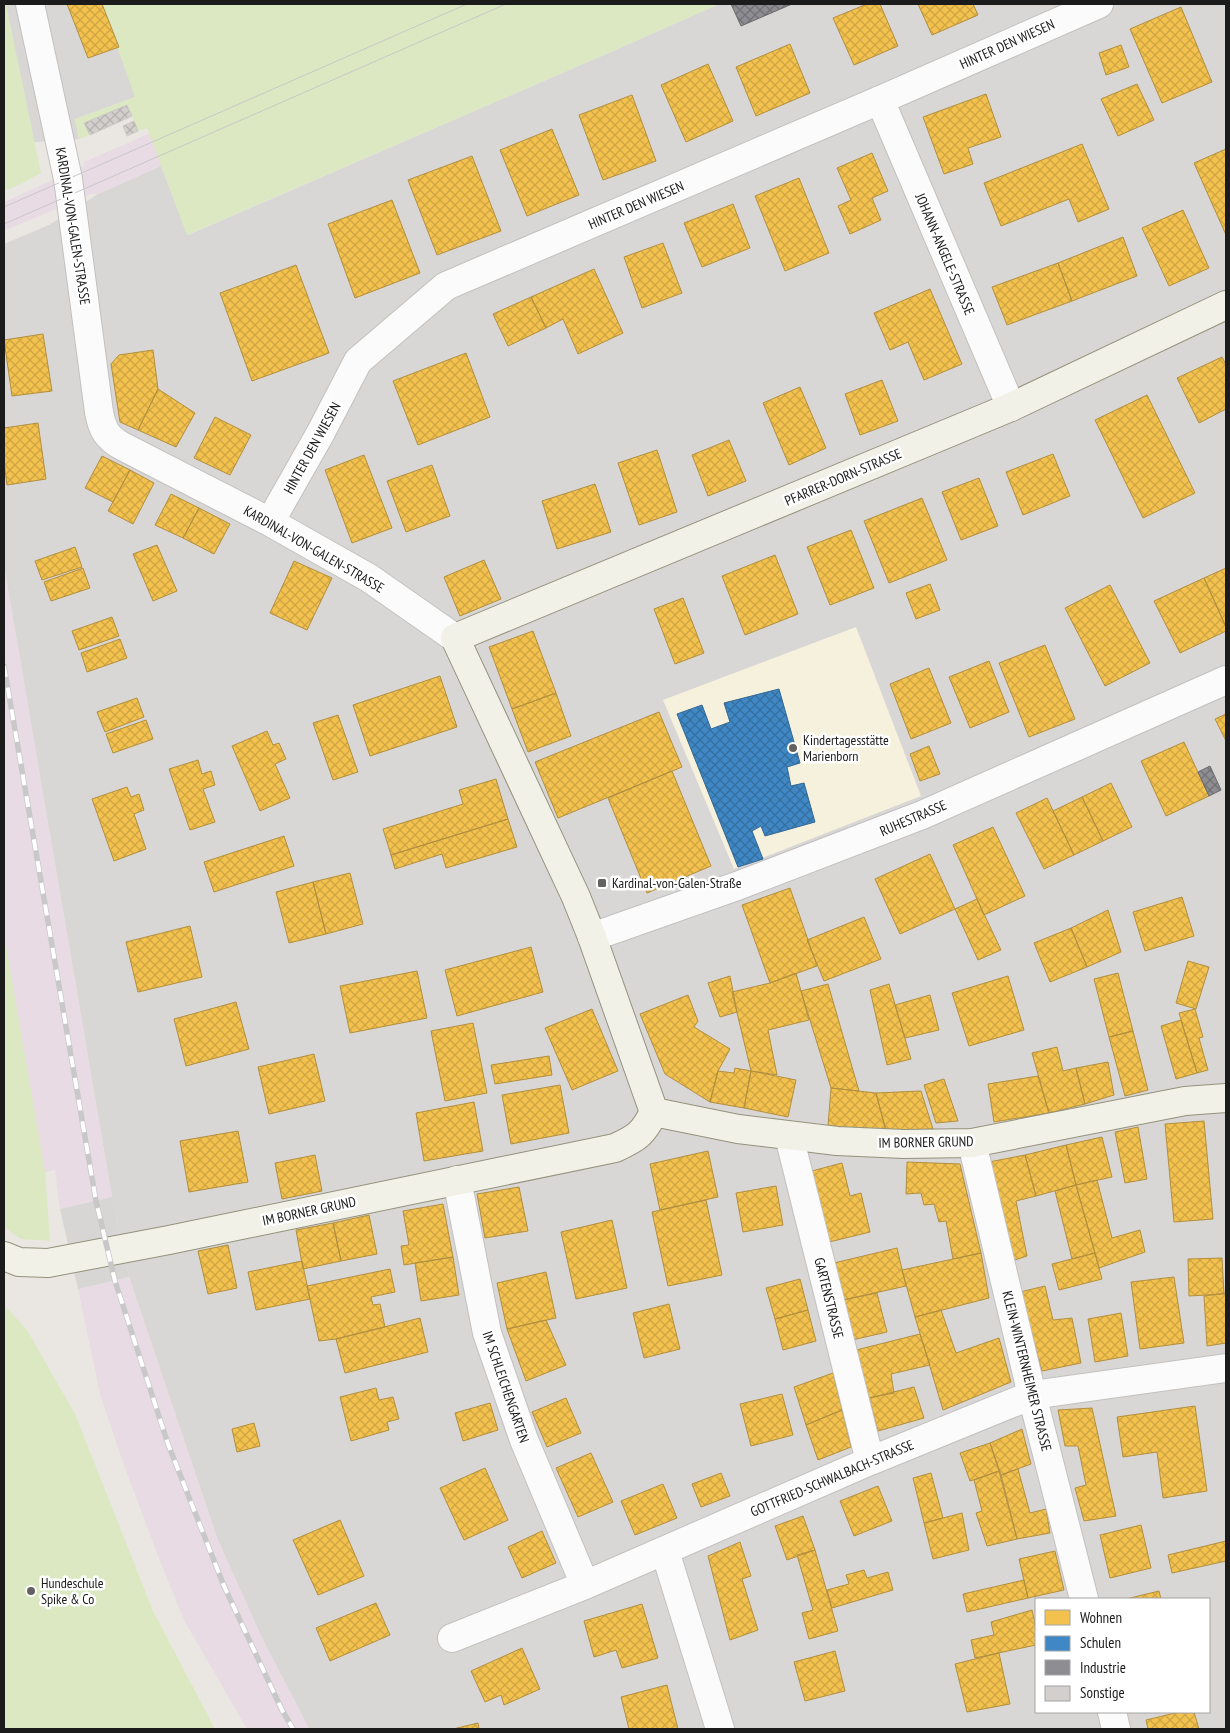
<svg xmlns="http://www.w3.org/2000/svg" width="1230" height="1733" viewBox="0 0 1230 1733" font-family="'PT Sans Narrow',sans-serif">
<defs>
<pattern id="homes-cross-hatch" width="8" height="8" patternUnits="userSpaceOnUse" patternTransform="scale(1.25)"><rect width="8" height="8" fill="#f2c14e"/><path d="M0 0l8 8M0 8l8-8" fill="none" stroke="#cfa544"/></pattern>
<pattern id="schools-cross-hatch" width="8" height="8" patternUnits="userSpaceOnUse" patternTransform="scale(1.25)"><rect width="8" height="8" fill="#3f88c5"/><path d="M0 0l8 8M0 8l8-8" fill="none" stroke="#346e9f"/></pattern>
<pattern id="industry-cross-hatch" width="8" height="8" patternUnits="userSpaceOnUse" patternTransform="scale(1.25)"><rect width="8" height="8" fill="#8d8d92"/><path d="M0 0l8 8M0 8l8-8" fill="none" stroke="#727276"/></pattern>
<pattern id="building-cross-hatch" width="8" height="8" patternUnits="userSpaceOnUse" patternTransform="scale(1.25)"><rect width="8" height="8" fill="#d2cfcc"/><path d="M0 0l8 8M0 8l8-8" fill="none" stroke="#b4b1af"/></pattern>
</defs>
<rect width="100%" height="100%" fill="#eae7e3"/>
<path fill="#d9d7d5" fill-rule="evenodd" d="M 4,4 L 102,4 L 136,97 L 75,119 L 79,139 L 37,142 L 4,148 Z
M 719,4 L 1226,4 L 1226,1729 L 309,1729 L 261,1636 L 217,1538 L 129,1277 L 112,1197 L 4,566 L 4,244 L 49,225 L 98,194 L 161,166 L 188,235 L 620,48 ZM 1036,1599 L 1209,1599 L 1209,1712 L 1036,1712 Z"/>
<path fill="#f6f1dd" d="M 856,627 L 921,796 L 734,869 L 663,700 Z"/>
<path fill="#e8dbe4" d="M 437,42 L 98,194 L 91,194 L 4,231 L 4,202 L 84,166 L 84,162 L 244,92 Z
M 4,566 L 112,1197 L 60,1209 L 55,1170 L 45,1172 L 4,934 Z
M 129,1277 L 217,1538 L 261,1636 L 309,1729 L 247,1729 L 185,1622 L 160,1561 L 125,1468 L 100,1394 L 78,1289 Z"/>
<path fill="#dbe8c1" d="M 4,4 L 6,4 L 41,173 L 23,183 L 4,191 Z
M 102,4 L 719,4 L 620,48 L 187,235 L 147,128 L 138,131 L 128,105 L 85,123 L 90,135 L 79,139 L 75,119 L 135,97 Z
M 4,934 L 45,1172 L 50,1241 L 21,1239 L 4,1227 Z
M 4,1305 L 27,1330 L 75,1414 L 153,1611 L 215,1729 L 4,1729 Z"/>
<path fill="#d7d6d4" d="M 112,1197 L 129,1277 L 78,1289 L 60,1209 Z"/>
<path fill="url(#homes-cross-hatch)" stroke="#b28f3f" d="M 67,4 L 102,4 L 119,47 L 88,58 Z
M 867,4 L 880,4 L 898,46 L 854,65 L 833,18 Z
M 918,4 L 973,4 L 978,15 L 932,35 Z
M 1181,7 L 1212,82 L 1162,103 L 1130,29 Z
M 790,44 L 810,93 L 756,116 L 736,67 Z
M 1121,45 L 1129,67 L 1106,75 L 1099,53 Z
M 708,64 L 733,121 L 686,142 L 661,85 Z
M 1137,84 L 1154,120 L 1118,136 L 1101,99 Z
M 986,94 L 1001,137 L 968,148 L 973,164 L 944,174 L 923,117 Z
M 632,95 L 656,161 L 603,180 L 579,115 Z
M 552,129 L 579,195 L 527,216 L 500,150 Z
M 1082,144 L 1109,209 L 1078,222 L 1069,199 L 1001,226 L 984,183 Z
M 1226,149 L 1226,235 L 1194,163 Z
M 872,153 L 888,191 L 872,198 L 881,220 L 850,234 L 838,206 L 851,200 L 837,168 Z
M 472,156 L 501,231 L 437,255 L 408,180 Z
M 799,178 L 829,253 L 785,271 L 755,196 Z
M 392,200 L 420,273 L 355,298 L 328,224 Z
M 733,204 L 750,248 L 702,267 L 684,223 Z
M 1183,210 L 1209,268 L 1169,286 L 1142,228 Z
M 1123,237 L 1137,276 L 1072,301 L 1058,263 Z
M 663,243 L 682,293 L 642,308 L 624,257 Z
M 1058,263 L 1072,301 L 1007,325 L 992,287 Z
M 296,265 L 329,353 L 252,381 L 220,293 Z
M 594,269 L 623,333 L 578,354 L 563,319 L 546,328 L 531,297 Z
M 930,289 L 962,364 L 924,380 L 908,342 L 890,350 L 874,313 Z
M 531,297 L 546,328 L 508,346 L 493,314 Z
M 43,334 L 52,391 L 12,396 L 4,340 Z
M 153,350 L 158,389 L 138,430 L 120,422 L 111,364 L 119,355 Z
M 466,353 L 490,417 L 418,445 L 393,381 Z
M 1222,357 L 1226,365 L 1226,409 L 1199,423 L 1177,378 Z
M 882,380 L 898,421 L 860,435 L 845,394 Z
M 800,387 L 826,448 L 789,465 L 763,403 Z
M 158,389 L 195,413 L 176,447 L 138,430 Z
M 1147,395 L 1195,493 L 1143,518 L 1095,420 Z
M 215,417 L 251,435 L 230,475 L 194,458 Z
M 38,423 L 46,479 L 7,485 L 4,463 L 4,428 Z
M 729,440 L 746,481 L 708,496 L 692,455 Z
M 657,450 L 677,512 L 639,525 L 618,463 Z
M 1053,454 L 1070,496 L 1023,515 L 1006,472 Z
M 364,455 L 392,528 L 352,543 L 325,470 Z
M 102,456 L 130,470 L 113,502 L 85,488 Z
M 432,465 L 450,516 L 406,532 L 387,481 Z
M 130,470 L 154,483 L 133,524 L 108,511 Z
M 979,478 L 998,526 L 961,540 L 942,492 Z
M 595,484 L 611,532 L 557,549 L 542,501 Z
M 171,494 L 199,508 L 183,538 L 155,525 Z
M 922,498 L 947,560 L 889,583 L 864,521 Z
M 199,508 L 230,524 L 214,554 L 183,538 Z
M 851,530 L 874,588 L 830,605 L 807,547 Z
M 157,545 L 177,591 L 153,601 L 133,554 Z
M 75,547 L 82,567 L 42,580 L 35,561 Z
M 775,555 L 798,614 L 745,635 L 722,576 Z
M 484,560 L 501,599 L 460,616 L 444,577 Z
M 294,561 L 332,578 L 307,630 L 270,613 Z
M 83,568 L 90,588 L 51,601 L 44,582 Z
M 1226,568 L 1226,627 L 1204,578 Z
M 1204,578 L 1226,627 L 1226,631 L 1180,653 L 1154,601 Z
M 930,584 L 940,610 L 916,619 L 906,593 Z
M 1110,585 L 1150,663 L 1105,686 L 1065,608 Z
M 683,598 L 704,653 L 675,664 L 654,609 Z
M 112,617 L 119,636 L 79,650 L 72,631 Z
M 533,631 L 556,693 L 512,709 L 489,647 Z
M 120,639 L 127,658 L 87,672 L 81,653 Z
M 1045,645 L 1075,719 L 1029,737 L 999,663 Z
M 989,661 L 1009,712 L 970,728 L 949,677 Z
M 929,668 L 951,723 L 911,739 L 890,684 Z
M 440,676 L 457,727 L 370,756 L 353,705 Z
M 556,693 L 571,736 L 528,752 L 512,709 Z
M 137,698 L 144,717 L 105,732 L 97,712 Z
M 659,712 L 682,767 L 558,818 L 535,762 Z
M 1226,714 L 1226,741 L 1215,719 Z
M 338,715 L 358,772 L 333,780 L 313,723 Z
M 146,720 L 153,739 L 113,753 L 106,734 Z
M 267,731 L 273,745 L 279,743 L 286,759 L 275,764 L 290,798 L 260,811 L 232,746 Z
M 1184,742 L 1209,796 L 1166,816 L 1141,761 Z
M 929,746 L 940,774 L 920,781 L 910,754 Z
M 198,760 L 202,774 L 211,771 L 215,785 L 203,789 L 215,822 L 190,830 L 169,769 Z
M 672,771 L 711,866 L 647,893 L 608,798 Z
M 496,779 L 508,819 L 391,855 L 383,829 L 463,804 L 459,790 Z
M 1111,783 L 1132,827 L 1103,841 L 1082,797 Z
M 127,787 L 131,797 L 139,794 L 144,810 L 134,814 L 146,849 L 114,861 L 92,799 Z
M 1082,797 L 1103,841 L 1074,855 L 1053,811 Z
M 1047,798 L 1074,855 L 1044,869 L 1016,813 Z
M 508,819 L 517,847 L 446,868 L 442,854 L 395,869 L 391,855 Z
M 993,827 L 1025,896 L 984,915 L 953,845 Z
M 284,836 L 294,866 L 214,892 L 204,862 Z
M 930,854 L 955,909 L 900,934 L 875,879 Z
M 350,873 L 363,924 L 326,934 L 313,882 Z
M 313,882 L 326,934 L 289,943 L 276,892 Z
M 790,888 L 817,966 L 770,983 L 742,905 Z
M 1182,897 L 1194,936 L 1145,951 L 1133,912 Z
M 977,899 L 1001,950 L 978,960 L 955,909 Z
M 1108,910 L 1121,952 L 1087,967 L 1071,928 Z
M 864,917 L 881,959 L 824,981 L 807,940 Z
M 190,926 L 202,977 L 138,992 L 126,942 Z
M 1071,928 L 1087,967 L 1050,982 L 1034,943 Z
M 531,947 L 543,992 L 457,1016 L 445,970 Z
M 1188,961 L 1209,967 L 1196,1009 L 1176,1003 Z
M 417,971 L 427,1018 L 350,1033 L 340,986 Z
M 796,973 L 809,1020 L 768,1030 L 777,1075 L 751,1071 L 732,992 L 770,983 Z
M 1118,973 L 1133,1031 L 1109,1037 L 1094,979 Z
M 730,976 L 737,1012 L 720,1017 L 708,983 Z
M 1008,976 L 1024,1030 L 969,1046 L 952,993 Z
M 828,984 L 859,1091 L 831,1088 L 801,991 Z
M 889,984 L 911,1059 L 887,1065 L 870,990 Z
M 688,995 L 698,1021 L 694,1027 L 730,1049 L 718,1071 L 710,1102 L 665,1074 L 640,1014 Z
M 930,995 L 939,1030 L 905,1038 L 895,1005 Z
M 236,1002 L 249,1049 L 186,1066 L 174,1019 Z
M 592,1009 L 618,1071 L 572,1090 L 545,1028 Z
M 1195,1009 L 1203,1037 L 1199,1038 L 1208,1070 L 1197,1073 L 1179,1013 Z
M 1181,1020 L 1197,1073 L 1176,1079 L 1161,1026 Z
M 473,1023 L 487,1093 L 445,1101 L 431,1031 Z
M 1133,1031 L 1148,1090 L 1125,1096 L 1109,1037 Z
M 1057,1047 L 1063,1071 L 1076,1068 L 1085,1104 L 1049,1113 L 1032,1053 Z
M 314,1054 L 325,1101 L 269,1114 L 258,1067 Z
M 549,1056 L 552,1075 L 495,1084 L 491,1065 Z
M 1108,1062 L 1114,1095 L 1085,1104 L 1076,1068 Z
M 735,1068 L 751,1071 L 744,1108 L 710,1102 L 718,1071 L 734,1073 Z
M 751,1071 L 796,1080 L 788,1117 L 744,1108 Z
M 1038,1076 L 1049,1113 L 994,1122 L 988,1084 Z
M 944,1079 L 958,1121 L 936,1123 L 924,1085 Z
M 560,1085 L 569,1133 L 511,1144 L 502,1095 Z
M 831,1088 L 876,1093 L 886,1131 L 828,1126 Z
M 921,1091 L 933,1129 L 886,1131 L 876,1093 Z
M 474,1102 L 483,1151 L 424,1161 L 416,1113 Z
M 1204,1121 L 1213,1219 L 1174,1222 L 1165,1124 Z
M 1138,1127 L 1147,1179 L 1125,1183 L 1115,1132 Z
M 238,1131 L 248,1182 L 189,1192 L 180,1141 Z
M 1102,1137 L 1112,1177 L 1076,1185 L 1066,1145 Z
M 1066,1145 L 1076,1185 L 1036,1196 L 1025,1155 Z
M 708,1151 L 718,1197 L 660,1210 L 650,1164 Z
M 315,1155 L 322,1191 L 282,1199 L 275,1163 Z
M 1025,1155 L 1036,1196 L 1016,1201 L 1027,1256 L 1012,1261 L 989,1162 Z
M 907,1162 L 960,1164 L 981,1253 L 953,1259 L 946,1221 L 939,1222 L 934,1204 L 924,1205 L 921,1193 L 906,1194 Z
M 842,1163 L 850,1196 L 861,1193 L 870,1232 L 825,1243 L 808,1172 Z
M 1097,1180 L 1112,1238 L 1140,1230 L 1145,1252 L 1099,1268 L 1076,1185 Z
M 1076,1185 L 1095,1253 L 1072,1259 L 1055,1191 Z
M 776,1186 L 783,1225 L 743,1232 L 736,1193 Z
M 519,1187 L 528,1231 L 485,1238 L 477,1194 Z
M 706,1200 L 722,1275 L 668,1286 L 652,1212 Z
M 443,1204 L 453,1257 L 404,1265 L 401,1246 L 409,1245 L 403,1211 Z
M 369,1215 L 377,1254 L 341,1261 L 333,1223 Z
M 612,1220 L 627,1288 L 576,1299 L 561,1232 Z
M 333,1223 L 341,1261 L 303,1269 L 296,1230 Z
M 228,1245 L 237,1288 L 208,1294 L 198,1251 Z
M 897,1248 L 906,1286 L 843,1300 L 834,1263 Z
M 981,1253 L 989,1298 L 915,1317 L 902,1270 Z
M 1095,1253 L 1102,1279 L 1059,1290 L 1052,1264 Z
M 453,1257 L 459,1295 L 421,1301 L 415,1263 Z
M 1222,1258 L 1224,1294 L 1189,1296 L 1188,1259 Z
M 302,1261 L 310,1299 L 256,1310 L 248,1272 Z
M 390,1269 L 395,1292 L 371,1297 L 373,1305 L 380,1304 L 385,1327 L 336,1339 L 319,1341 L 307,1286 Z
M 546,1272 L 556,1318 L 507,1329 L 497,1283 Z
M 1174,1277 L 1184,1343 L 1140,1349 L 1131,1282 Z
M 800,1279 L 808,1310 L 775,1319 L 766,1288 Z
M 1045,1286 L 1053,1320 L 1072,1318 L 1081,1363 L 1042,1371 L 1020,1292 Z
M 877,1293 L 887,1332 L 852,1340 L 843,1300 Z
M 1226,1293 L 1226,1343 L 1207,1346 L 1204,1296 Z
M 669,1304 L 680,1349 L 644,1358 L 633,1313 Z
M 808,1310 L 816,1341 L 783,1350 L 775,1319 Z
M 941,1310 L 956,1353 L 999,1338 L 1011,1382 L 943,1410 L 915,1317 Z
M 1121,1313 L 1128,1356 L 1095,1362 L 1088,1319 Z
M 420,1318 L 428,1352 L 345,1373 L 336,1339 Z
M 546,1320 L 566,1365 L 526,1381 L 507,1329 Z
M 920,1334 L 930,1365 L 891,1374 L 894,1393 L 869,1398 L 856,1350 Z
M 833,1373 L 842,1410 L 806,1425 L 794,1387 Z
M 914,1387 L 924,1418 L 878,1431 L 869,1398 Z
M 376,1388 L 379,1400 L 393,1397 L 399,1419 L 387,1422 L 389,1430 L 351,1441 L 340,1397 Z
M 782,1394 L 793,1435 L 751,1446 L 740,1404 Z
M 566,1398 L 581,1433 L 547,1447 L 532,1412 Z
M 490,1403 L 498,1430 L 463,1441 L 455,1413 Z
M 1195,1406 L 1207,1491 L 1163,1498 L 1157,1452 L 1123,1457 L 1117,1417 Z
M 1092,1408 L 1116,1516 L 1084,1521 L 1075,1488 L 1086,1485 L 1078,1446 L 1065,1446 L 1058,1410 Z
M 842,1410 L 851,1447 L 818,1460 L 806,1425 Z
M 254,1423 L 260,1446 L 237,1452 L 232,1429 Z
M 1022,1429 L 1031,1464 L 1001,1475 L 990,1443 Z
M 990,1443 L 999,1471 L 970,1481 L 960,1453 Z
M 591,1453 L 613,1502 L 578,1517 L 556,1468 Z
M 485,1468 L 508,1520 L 464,1540 L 440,1488 Z
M 1018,1469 L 1030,1513 L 1046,1509 L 1050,1533 L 1017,1539 L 1001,1475 Z
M 999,1471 L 1017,1539 L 987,1546 L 976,1513 L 982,1511 L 974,1480 Z
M 721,1473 L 730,1496 L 701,1507 L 692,1484 Z
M 931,1473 L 943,1518 L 924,1523 L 913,1478 Z
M 663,1484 L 677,1518 L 635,1535 L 621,1501 Z
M 878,1486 L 892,1521 L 854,1536 L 840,1501 Z
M 962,1513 L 969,1550 L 933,1559 L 924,1523 Z
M 803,1516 L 815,1550 L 787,1560 L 775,1526 Z
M 340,1520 L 364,1576 L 318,1595 L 293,1540 Z
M 1141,1525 L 1151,1568 L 1110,1578 L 1100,1535 Z
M 542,1531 L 556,1563 L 522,1578 L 508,1547 Z
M 1226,1541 L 1226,1561 L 1172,1573 L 1168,1555 Z
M 740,1542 L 751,1576 L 742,1579 L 758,1630 L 730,1640 L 708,1556 Z
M 815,1550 L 838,1631 L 809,1639 L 802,1613 L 813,1610 L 797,1555 Z
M 1055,1551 L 1064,1590 L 1028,1598 L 1019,1559 Z
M 864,1570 L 867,1578 L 888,1572 L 893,1590 L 832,1608 L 827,1590 L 849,1584 L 846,1575 Z
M 1024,1580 L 1028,1598 L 967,1612 L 963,1594 Z
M 1159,1591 L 1161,1599 L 1126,1599 Z
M 376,1603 L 390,1635 L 330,1661 L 316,1628 Z
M 642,1604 L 658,1658 L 622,1668 L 616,1650 L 594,1657 L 584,1621 Z
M 1032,1610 L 1036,1628 L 1036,1645 L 975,1658 L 971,1640 L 994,1635 L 991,1622 Z
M 522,1648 L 540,1689 L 504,1705 L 501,1695 L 485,1702 L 471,1671 Z
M 835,1651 L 845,1691 L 805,1701 L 794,1662 Z
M 999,1653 L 1010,1704 L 967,1712 L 955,1664 Z
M 667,1685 L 678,1729 L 629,1729 L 621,1697 Z
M 1179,1712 L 1194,1712 L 1199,1729 L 1148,1729 L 1146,1720 Z
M 478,1723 L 479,1729 L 453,1729 Z"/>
<path fill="url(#schools-cross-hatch)" stroke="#346792" d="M 779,689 L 800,763 L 787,767 L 791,786 L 804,783 L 815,822 L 765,836 L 761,826 L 752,831 L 763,859 L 738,867 L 677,714 L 702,705 L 711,729 L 730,722 L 724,703 Z"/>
<path fill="url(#industry-cross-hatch)" stroke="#6b6b6e" d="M 731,4 L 792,4 L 741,26 Z
M 1210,766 L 1221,790 L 1209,796 L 1198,772 Z"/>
<path fill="url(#building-cross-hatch)" stroke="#cdc8c5" d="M 127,105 L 132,116 L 90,135 L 84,123 Z
M 134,121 L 138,131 L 127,136 L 123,126 Z"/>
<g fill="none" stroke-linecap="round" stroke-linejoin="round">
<g stroke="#c2c1bf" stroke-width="30">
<path id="street" d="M 30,4 L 68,179 L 99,412 C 102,429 107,438 122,446 L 270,522 L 369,578 L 455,638
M 880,100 L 1011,407
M 270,522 L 320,434 L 358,361 L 446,286 L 880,100 L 1099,4
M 592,937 L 737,886 L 922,815 L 1226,680
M 789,1136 L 870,1461
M 972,1143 L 1032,1395 L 1084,1599
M 457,1180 L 487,1333 L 524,1440 L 585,1585
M 665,1551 L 720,1729
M 452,1638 L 585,1585 L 870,1461 L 1032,1395 L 1226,1368
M 1112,1712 L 1116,1729"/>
</g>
<g stroke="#94927c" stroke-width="30">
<path id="secondary" d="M 654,1112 L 738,1129 L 837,1141 L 904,1144 L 972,1143 L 1185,1101 L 1226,1098
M 4,1256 L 19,1262 L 48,1263 L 169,1240 L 615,1148 C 637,1138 643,1134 654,1112 L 592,937 L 576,897 L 455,638 L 1011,407 L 1226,305"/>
</g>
<use href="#street" stroke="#fcfbfb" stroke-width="28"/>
<use href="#secondary" stroke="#f2f1e8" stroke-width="28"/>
<path stroke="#c9c8c8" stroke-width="1" d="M 4,207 L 467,4
M 4,224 L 506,4"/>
<g stroke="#c9c8c8" stroke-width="5.5">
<path id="rail" d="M 4,666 L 96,1201 L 115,1281 L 168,1444 L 224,1586 L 282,1710 L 293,1729"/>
</g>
<use href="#rail" stroke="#fff" stroke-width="4" stroke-dasharray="11" stroke-linecap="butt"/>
</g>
<g fill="#636261" stroke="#fff" stroke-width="2">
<circle cx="793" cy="748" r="5"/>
<rect x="597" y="878" width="10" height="10" rx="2.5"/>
<circle cx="31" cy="1591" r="5"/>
</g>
<g text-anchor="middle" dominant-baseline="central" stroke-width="5" stroke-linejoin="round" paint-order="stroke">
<g font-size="14" fill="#1b1b1b" stroke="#fff">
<text transform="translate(1007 44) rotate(-24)">HINTER DEN WIESEN</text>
<text transform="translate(636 205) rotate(-23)">HINTER DEN WIESEN</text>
<text transform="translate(73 226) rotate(81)">KARDINAL-VON-GALEN-STRASSE</text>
<text transform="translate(945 254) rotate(67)">JOHANN-ANGELE-STRASSE</text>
<text transform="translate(312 448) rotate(-61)">HINTER DEN WIESEN</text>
<text transform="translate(843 477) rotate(-23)">PFARRER-DORN-STRASSE</text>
<text transform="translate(314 549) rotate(30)">KARDINAL-VON-GALEN-STRASSE</text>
<text transform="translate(913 818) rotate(-23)">RUHESTRASSE</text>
<text transform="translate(926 1142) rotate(-1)">IM BORNER GRUND</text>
<text transform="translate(309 1211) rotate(-12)">IM BORNER GRUND</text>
<text transform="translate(829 1298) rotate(76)">GARTENSTRASSE</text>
<text transform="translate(1027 1371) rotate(76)">KLEIN-WINTERNHEIMER STRASSE</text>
<text transform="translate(506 1387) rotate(71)">IM SCHLEICHENGARTEN</text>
<text transform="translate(832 1478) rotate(-23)">GOTTFRIED-SCHWALBACH-STRASSE</text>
</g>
<g font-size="14" fill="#1b1b1b" stroke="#fff" text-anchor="start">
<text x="803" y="740">Kindertagesstätte<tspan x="803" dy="16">Marienborn</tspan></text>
<text x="612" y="883">Kardinal-von-Galen-Straße</text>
<text x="41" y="1583">Hundeschule<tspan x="41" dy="16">Spike &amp; Co</tspan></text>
</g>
</g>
<rect width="1230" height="1733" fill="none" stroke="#1b1b1b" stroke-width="10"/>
<rect x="1035" y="1598" width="175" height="115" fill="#ffffff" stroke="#a4a4a4"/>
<rect x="1045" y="1610" width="25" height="15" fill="#f2c14e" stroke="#a4a4a4"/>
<text x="1080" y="1623" font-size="15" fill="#1b1b1b">Wohnen</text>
<rect x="1045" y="1636" width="25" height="15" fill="#3f88c5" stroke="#a4a4a4"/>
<text x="1080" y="1648" font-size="15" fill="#1b1b1b">Schulen</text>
<rect x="1045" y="1660" width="25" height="15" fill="#8d8d92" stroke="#a4a4a4"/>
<text x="1080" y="1673" font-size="15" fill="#1b1b1b">Industrie</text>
<rect x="1045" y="1686" width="25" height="15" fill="#d2cfcc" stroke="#a4a4a4"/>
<text x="1080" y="1698" font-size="15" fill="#1b1b1b">Sonstige</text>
</svg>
